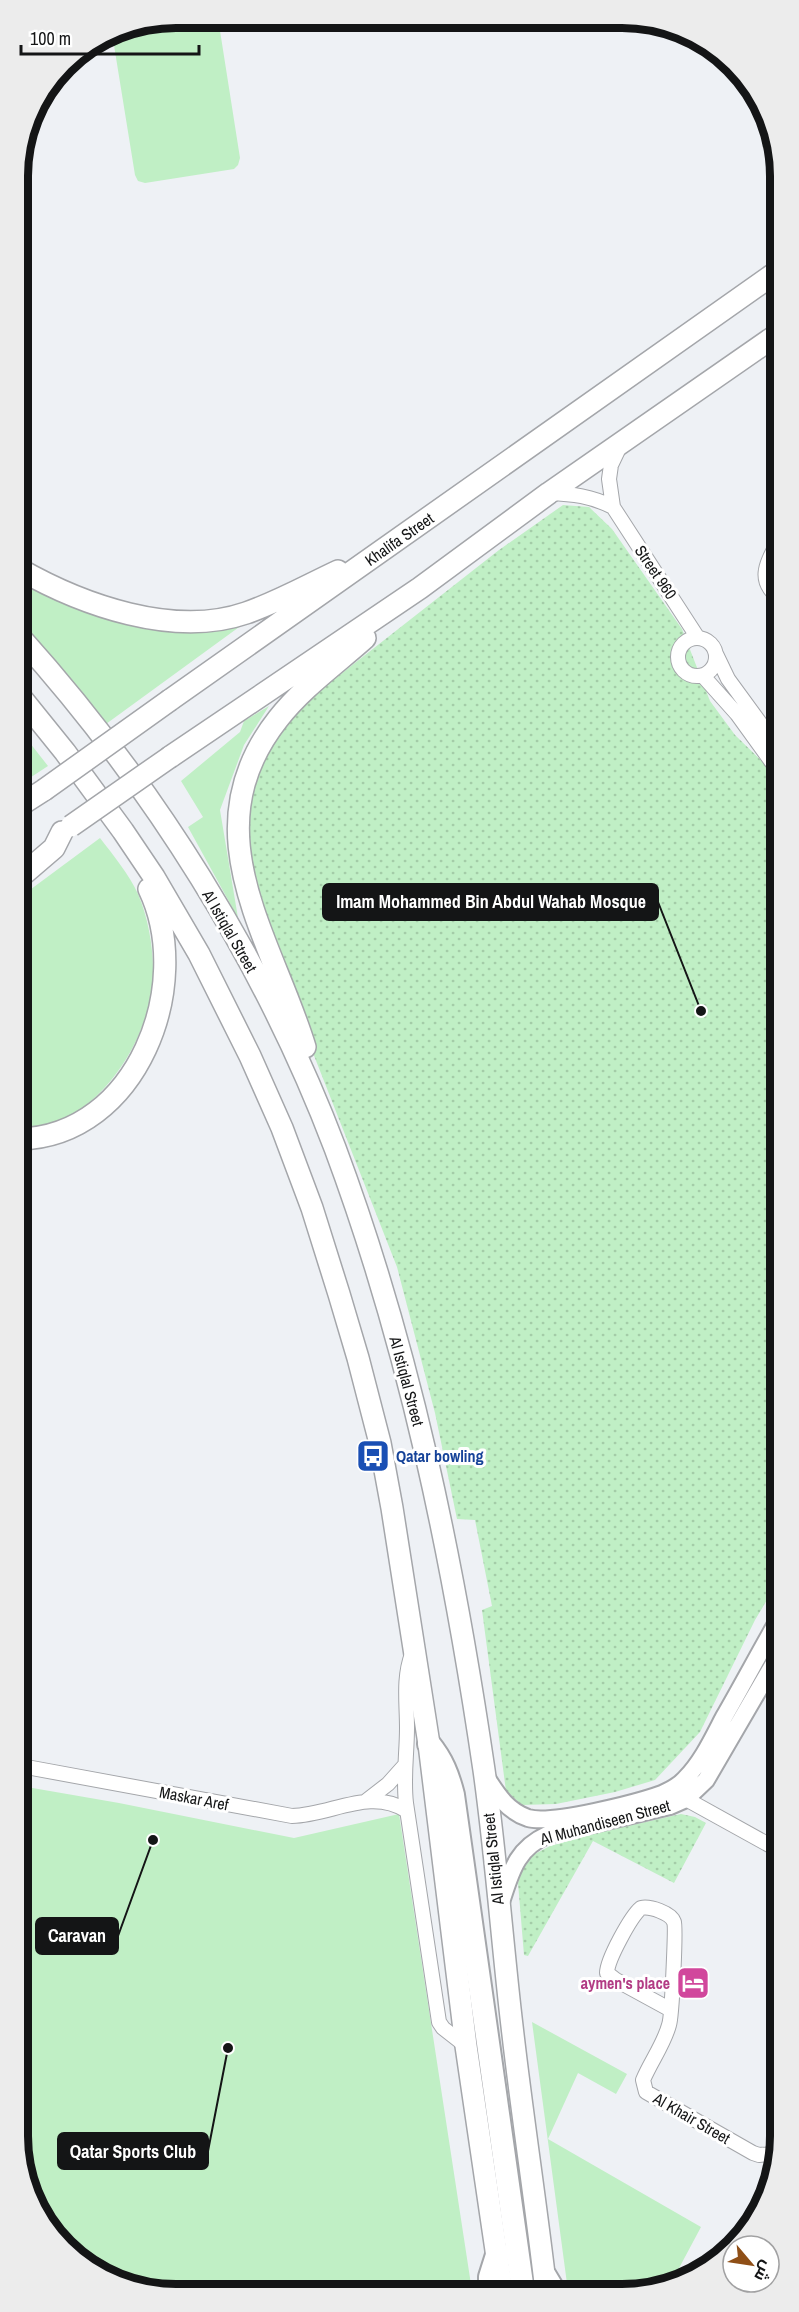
<svg xmlns="http://www.w3.org/2000/svg" width="799" height="2312" viewBox="0 0 799 2312" font-family="'Archivo Narrow',Cairo,sans-serif">
<defs>
<pattern id="garden-dots" width="8" height="8" patternUnits="userSpaceOnUse" patternTransform="scale(1.5)"><rect width="8" height="8" fill="#c0efc5"/><path d="M2 2h.1M6 6h.1" fill="none" stroke="#a4cca8" stroke-width="1.8" stroke-linecap="round"/></pattern>
</defs>
<rect width="100%" height="100%" fill="#eef1f5"/>
<path fill="#c0efc5" d="M 177,18 L 218,18 L 240,158 L 238,165 L 234,169 L 145,183 L 138,181 L 135,175 L 112,33 L 116,30 Z
M 19,580 L 70,606 L 124,623 L 246,622 L 106,724 L 19,621 Z
M 269,706 L 244,745 L 220,810 L 238,918 L 188,827 L 203,817 L 181,781 L 240,732 L 244,721 Z
M 19,729 L 48,766 L 19,785 Z
M 100,838 C 113,855 129,874 138,894 C 149,920 154,951 153,979 C 149,1037 107,1105 51,1125 C 42,1129 30,1128 20,1129 L 19,898 Z
M 21,1786 L 119,1803 L 294,1838 L 399,1814 L 472,2291 L 146,2291 L 65,2248 L 21,2166 Z
M 532,2022 L 627,2074 L 616,2094 L 578,2073 L 548,2139 L 701,2227 L 670,2285 L 653,2291 L 568,2291 Z"/>
<path fill="url(#garden-dots)" d="M 563,505 L 589,507 L 612,529 L 682,629 L 710,701 L 735,735 L 779,778 L 780,1578 L 755,1620 L 700,1732 L 655,1780 L 615,1792 L 556,1804 L 522,1805 L 506,1791 L 482,1610 L 492,1606 L 475,1520 L 457,1519 L 435,1413 L 397,1267 L 260,918 L 245,845 L 254,777 L 286,717 L 499,550 Z
M 681,1814 L 695,1817 L 706,1823 L 674,1883 L 593,1841 L 528,1956 L 524,1955 L 518,1883 L 522,1871 L 533,1855 L 550,1846 L 597,1833 Z"/>
<g fill="none" stroke-linecap="round" stroke-linejoin="round">
<g stroke="#a4a6aa" stroke-width="16">
<path id="minor" d="M 620,446 L 611,465 L 609,479 L 613,507 L 698,638
M 549,493 C 573,494 591,496 613,507
M 778,542 C 767,563 756,580 779,598
M678 657a19 19 0 1 1 38 0a19 19 0 1 1-38 0Z
M 716,654 L 728,679 L 779,749
M 703,676 L 737,714 L 779,772
M 412,1654 C 403,1678 407,1703 407,1728 C 407,1753 403,1777 406,1803 L 439,2022 L 443,2028 L 466,2046
M 21,1766 L 292,1816 C 332,1815 370,1787 407,1811
M 686,1799 L 780,1851
M 366,1801 L 388,1784 L 405,1765
M 771,1846 L 780,1829
M 671,2010 L 616,1980 L 607,1973 C 607,1960 631,1916 641,1908 C 650,1906 671,1913 674,1922 C 676,1927 672,2017 669,2025 C 664,2044 651,2061 643,2080 L 646,2092 L 753,2153 L 759,2155 L 770,2154 L 781,2140"/>
</g>
<g stroke="#a4a6aa" stroke-width="20">
<path id="tertiary" d="M 486,1777 C 497,1794 507,1811 528,1818 C 551,1825 637,1803 662,1794 C 671,1790 679,1786 685,1779 C 702,1762 713,1738 724,1717 C 743,1684 761,1650 780,1617
M 501,1902 C 511,1872 516,1849 547,1835 L 670,1806 L 686,1799 L 706,1780 L 780,1653"/>
</g>
<g stroke="#a4a6aa" stroke-width="24">
<path id="primary" d="M 19,569 C 82,605 174,638 246,613 C 278,602 308,585 338,571
M 19,636 C 153,785 264,961 335,1148 C 410,1349 453,1559 484,1770 C 496,1855 502,1941 512,2026 C 522,2115 536,2203 546,2291
M 19,695 L 65,752 L 123,831 L 154,877 L 199,954 L 250,1056 L 282,1128 L 312,1208 L 339,1294 L 358,1358 L 380,1443 L 392,1508 L 429,1744 L 466,2046 L 502,2291
M 170,700 L 778,271
M 170,757 L 420,588 L 549,493 L 778,334
M 19,806 L 44,790
M 19,878 L 54,848 L 62,832
M 305,1047 C 271,936 190,831 278,719 C 302,688 336,664 365,638
M 20,1139 C 137,1136 195,985 149,889"/>
</g>
<g stroke="#a4a6aa" stroke-width="26">
<path id="trunk" d="M 429,1744 C 442,1760 448,1775 453,1795 L 523,2291
M 545,2276 L 554,2291
M 490,2291 L 490,2277 L 497,2255"/>
</g>
<use href="#minor" stroke="#fff" stroke-width="14"/>
<use href="#tertiary" stroke="#fff" stroke-width="16"/>
<use href="#primary" stroke="#fff" stroke-width="21"/>
<use href="#trunk" stroke="#fff" stroke-width="22"/>
<g stroke="#a4a6aa" stroke-width="24" stroke-linecap="butt">
<path id="primary-bridge" d="M 44,790 L 170,700
M 71,826 L 170,757"/>
</g>
<use href="#primary-bridge" stroke="#fff" stroke-width="21"/>
</g>
<defs>
<g id="bus-square" transform="scale(1.725)"><rect x="-9" y="-9" width="18" height="18" rx="4" fill="#1a4fb4" stroke="#fff"/><path d="M-5-6H5V4H4V6H2V4H-2V6H-4V4H-5ZM-3.5-4V0h7V-4ZM-3.5 1.2v1.5H-2V1.2ZM2 1.2v1.5H3.5V1.2Z" fill="#fff"/></g>
<g id="hotel-square" transform="scale(1.725)"><rect x="-9" y="-9" width="18" height="18" rx="4" fill="#d1479c" stroke="#fff"/><path d="M-6-4.5h1.5V1H6V5H4.5V3h-9V5H-6ZM-4 0a1.8 1.8 0 1 1 3.6 0ZM.5 0V-2.5h3Q6-2.5 6 0Z" fill="#fff"/></g>
</defs>
<g fill-rule="evenodd">
<use href="#bus-square" x="373" y="1456"/>
<use href="#hotel-square" x="693" y="1983"/>
</g>
<g text-anchor="middle" dominant-baseline="central" stroke-width="6" stroke-linejoin="round" paint-order="stroke">
<g font-size="16" fill="#141516" stroke="#fff">
<text transform="translate(399 539) rotate(-35)">Khalifa Street</text>
<text transform="translate(656 572) rotate(56)">Street 960</text>
<text transform="translate(230 931) rotate(60)">Al Istiqlal Street</text>
<text transform="translate(407 1381) rotate(75)">Al Istiqlal Street</text>
<text transform="translate(194 1798) rotate(11)">Maskar Aref</text>
<text transform="translate(605 1822) rotate(-15)">Al Muhandiseen Street</text>
<text transform="translate(493 1859) rotate(-96)">Al Istiqlal Street</text>
<text transform="translate(692 2118) rotate(30)">Al Khair Street</text>
</g>
<g font-size="16" font-weight="bold" fill="#164399" stroke="#fff" text-anchor="start">
<text x="396" y="1456">Qatar bowling</text>
</g>
<g font-size="16" font-weight="bold" fill="#b23c85" stroke="#fff" text-anchor="end">
<text x="670" y="1983">aymen's place</text>
</g>
</g>
<path d="M0 0H799V2312H0ZM176 28H622A148 148 0 0 1 770 176V2136A148 148 0 0 1 622 2284H176A148 148 0 0 1 28 2136V176A148 148 0 0 1 176 28Z" fill="#ececec" fill-rule="evenodd"/>
<path fill="none" stroke="#141516" stroke-width="8" d="M176 28H622A148 148 0 0 1 770 176V2136A148 148 0 0 1 622 2284H176A148 148 0 0 1 28 2136V176A148 148 0 0 1 176 28Z"/>
<path fill="none" stroke="#141516" stroke-width="2" d="M701 1011L658 902M153 1840L118 1936M228 2048L208 2151"/>
<g fill="#141516" stroke="#fff" stroke-width="2">
<circle cx="701" cy="1011" r="6"/>
<circle cx="153" cy="1840" r="6"/>
<circle cx="228" cy="2048" r="6"/>
</g>
<g fill="#141516" stroke="#141516" stroke-width="2">
<rect x="323" y="884" width="335" height="36" rx="6"/>
<rect x="36" y="1918" width="82" height="36" rx="6"/>
<rect x="58" y="2133" width="150" height="36" rx="6"/>
</g>
<g font-size="18" text-anchor="middle" font-weight="bold" fill="#fff">
<text x="491" y="908">Imam Mohammed Bin Abdul Wahab Mosque</text>
<text x="77" y="1942">Caravan</text>
<text x="133" y="2158">Qatar Sports Club</text>
</g>
<g transform="translate(751 2264) rotate(119)"><circle r="28" fill="#ffffff" stroke="#a1a1a2" stroke-width="1.5"/>
<path d="M0-4.5L10 22L0 15L-10 22Z" fill="#8f4f17"/>
<text y="-9" font-size="16" font-weight="bold" text-anchor="middle" fill="#141516">ش</text>
</g>
<path d="M21 45v9h178v-9" fill="none" stroke="#141516" stroke-width="3"/>
<text x="30" y="45" font-size="18" fill="#141516" stroke="#ffffff" stroke-width="4.5" paint-order="stroke">100 m</text>
</svg>
